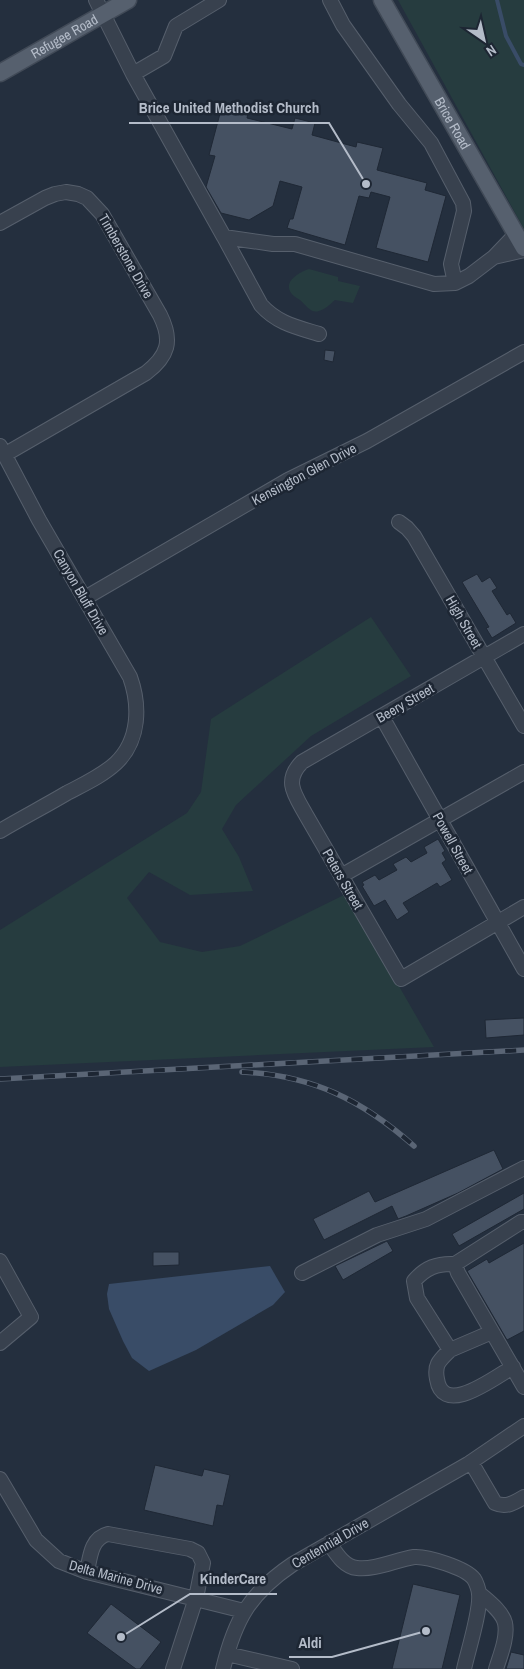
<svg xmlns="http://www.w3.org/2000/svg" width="524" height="1669" viewBox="0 0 524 1669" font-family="'Archivo Narrow',sans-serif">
<rect width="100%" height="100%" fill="#242f3e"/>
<path fill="#263c3f" d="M 398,0 L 524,0 L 524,229 Z
M 309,269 L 338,277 L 338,281 L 360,286 L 353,303 L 335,300 C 330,304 326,309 319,311 C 311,314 306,305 300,300 C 297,298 293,296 291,293 C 283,281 300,272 309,269 Z
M 371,617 L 411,676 L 311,736 L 236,805 L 222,829 L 239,857 L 253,891 L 190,895 L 149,872 L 127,898 L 160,942 L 202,952 L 240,946 L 346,894 L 434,1047 L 0,1067 L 0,930 L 187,813 L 201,792 L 211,719 Z"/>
<path fill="#394c67" d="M 270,1266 L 285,1292 L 273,1305 L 196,1350 L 149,1371 L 132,1358 L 123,1341 L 109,1309 L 107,1294 L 109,1284 Z"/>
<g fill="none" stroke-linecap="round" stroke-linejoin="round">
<path stroke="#394c67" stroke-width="4" d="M 497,0 L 506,36 L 521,64 L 524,65"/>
</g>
<path fill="#455162" stroke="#1f2835" d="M 222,106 L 248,113 L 247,118 L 292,129 L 295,118 L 315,123 L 312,135 L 356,147 L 357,142 L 383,148 L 377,170 L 427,183 L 425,190 L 446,196 L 428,262 L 376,248 L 390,197 L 371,192 L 369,198 L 359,196 L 345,245 L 287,228 L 290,219 L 293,219 L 302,187 L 280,181 L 273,206 L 249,220 L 221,213 L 206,187 L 215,156 L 209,155 Z
M 325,350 L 335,351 L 333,362 L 324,360 Z
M 477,574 L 482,582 L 490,577 L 497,588 L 492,591 L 507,615 L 510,613 L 516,623 L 492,638 L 486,628 L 489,627 L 462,582 Z
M 438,839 L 445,851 L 442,853 L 446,860 L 442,863 L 452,880 L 440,887 L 437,883 L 403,903 L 409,912 L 397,920 L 385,900 L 374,906 L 362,886 L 364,885 L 362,882 L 375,875 L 379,880 L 397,870 L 393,864 L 406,857 L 411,862 L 427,853 L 424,847 Z
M 524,1018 L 524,1035 L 486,1038 L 485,1020 Z
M 494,1150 L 503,1169 L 458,1193 L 406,1216 L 398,1219 L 392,1206 L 324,1240 L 313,1219 L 369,1191 L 375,1202 Z
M 524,1193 L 524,1209 L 459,1246 L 452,1234 Z
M 387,1241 L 393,1251 L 343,1280 L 335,1266 Z
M 524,1243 L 524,1331 L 507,1340 L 467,1271 L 487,1259 L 489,1263 Z
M 153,1252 L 179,1252 L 179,1265 L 153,1266 Z
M 155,1465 L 202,1476 L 204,1469 L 230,1475 L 223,1506 L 217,1505 L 213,1526 L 144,1510 Z
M 413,1584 L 460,1595 L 442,1669 L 392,1669 Z
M 111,1604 L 161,1642 L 140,1669 L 136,1669 L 87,1633 Z
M 511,1652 L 524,1655 L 524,1669 L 506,1669 Z"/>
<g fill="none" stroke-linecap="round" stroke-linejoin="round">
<g stroke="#565f6c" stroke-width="16">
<path id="minor" d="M 96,0 L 133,74 L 224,237 L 273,244 L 295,244 L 434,284 L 455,283 L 469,276 L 494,257
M 330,0 L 343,25 L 399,104 L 431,143 L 463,203 L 464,211 L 451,264 L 455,283
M 133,74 L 164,56 L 176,26 L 219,0
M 0,223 L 45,198 L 55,194 L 66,192 L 78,194 L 87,198 L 102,214 L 160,315 C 173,341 168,356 146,373 L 4,455
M 516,234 L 494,257 L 524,250
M 224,237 L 261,305 C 277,323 296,327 319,334
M 0,446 L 39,520 L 130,677 C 140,705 140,740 116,763 C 102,776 84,784 67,793 C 45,806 22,818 0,831
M 399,522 L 407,528 L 414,536 L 524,726
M 85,598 L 288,480 L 367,441 L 524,352
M 524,634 L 302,762 C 283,781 295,795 306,815 L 401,979 L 524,907
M 382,717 L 524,969
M 341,876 L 524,772
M 524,1222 L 521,1222 L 455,1264 L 458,1273 L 524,1387
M 0,1261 L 31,1317 L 0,1343
M 455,1264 C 437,1263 425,1268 414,1281 L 417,1298 L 450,1350 L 492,1332
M 302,1273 L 377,1235 L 426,1219 L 524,1168
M 450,1350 C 440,1360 434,1364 437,1379 C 443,1418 495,1377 513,1367
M 471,1462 L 495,1503 C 506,1508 514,1503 524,1497
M 0,1479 L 36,1540 L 59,1561 L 87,1572 L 244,1611
M 329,1543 C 336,1553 344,1567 357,1568 C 376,1570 395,1560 414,1557 C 427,1556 466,1568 474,1579 C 476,1582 479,1590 479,1594 C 481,1610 468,1651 464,1669
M 87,1572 C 90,1557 91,1538 108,1534 L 190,1549 L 198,1553 L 203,1563 L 196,1598 L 173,1669
M 479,1593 C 488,1601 502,1611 505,1623 C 508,1637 500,1656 496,1669
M 227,1654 L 292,1669
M 223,1669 C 235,1619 250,1593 293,1564 L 468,1464 L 524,1426"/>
</g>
<g stroke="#414a57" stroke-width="19">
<g id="major">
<path id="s1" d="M 382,0 L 524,248"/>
<path id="s2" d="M 0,73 L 128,0"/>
</g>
</g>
<use href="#minor" stroke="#38414e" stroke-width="14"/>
<use href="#major" stroke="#56606e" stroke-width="16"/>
<g stroke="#5a6575" stroke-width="5.5">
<path id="rail" d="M 242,1072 C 312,1075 362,1100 414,1146
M 0,1079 L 524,1050"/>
</g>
<use href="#rail" stroke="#1d2633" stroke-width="4" stroke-dasharray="11" stroke-linecap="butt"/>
</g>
<g text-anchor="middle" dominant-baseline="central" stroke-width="5" stroke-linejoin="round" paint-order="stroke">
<g font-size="14" fill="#b4bcc9" stroke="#1d2633">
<text stroke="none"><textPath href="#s2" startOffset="74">Refugee Road</textPath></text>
<text stroke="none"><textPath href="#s1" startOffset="142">Brice Road</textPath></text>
<text transform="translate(126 256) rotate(60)">Timberstone Drive</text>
<text transform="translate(304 474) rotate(-28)">Kensington Glen Drive</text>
<text transform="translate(81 592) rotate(60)">Canyon Bluff Drive</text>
<text transform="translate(464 622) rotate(60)">High Street</text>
<text transform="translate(405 703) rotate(-30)">Beery Street</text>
<text transform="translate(453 843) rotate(61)">Powell Street</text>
<text transform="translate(343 879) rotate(60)">Peters Street</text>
<text transform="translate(330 1543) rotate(-30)">Centennial Drive</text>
<text transform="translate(116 1577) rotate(15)">Delta Marine Drive</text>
</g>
</g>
<path fill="none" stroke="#b4bcc9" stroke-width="2" d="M366 184L329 123H129M121 1637L190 1594H277M426 1631L332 1657H289"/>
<g fill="#b4bcc9" stroke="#1d2633" stroke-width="2">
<circle cx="366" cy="184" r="5"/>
<circle cx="121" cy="1637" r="5"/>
<circle cx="426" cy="1631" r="5"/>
</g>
<g font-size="15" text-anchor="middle" font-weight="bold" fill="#b4bcc9" stroke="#1d2633" stroke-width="5" stroke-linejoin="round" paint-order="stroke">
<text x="229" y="113">Brice United Methodist Church</text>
<text x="233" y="1584">KinderCare</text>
<text x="310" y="1648">Aldi</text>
</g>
<g transform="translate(484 40) rotate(146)" stroke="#1d2633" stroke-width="4" paint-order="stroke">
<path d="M0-4L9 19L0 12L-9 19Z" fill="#b4bcc9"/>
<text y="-8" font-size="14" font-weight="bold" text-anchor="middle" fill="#b4bcc9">N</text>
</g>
</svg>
